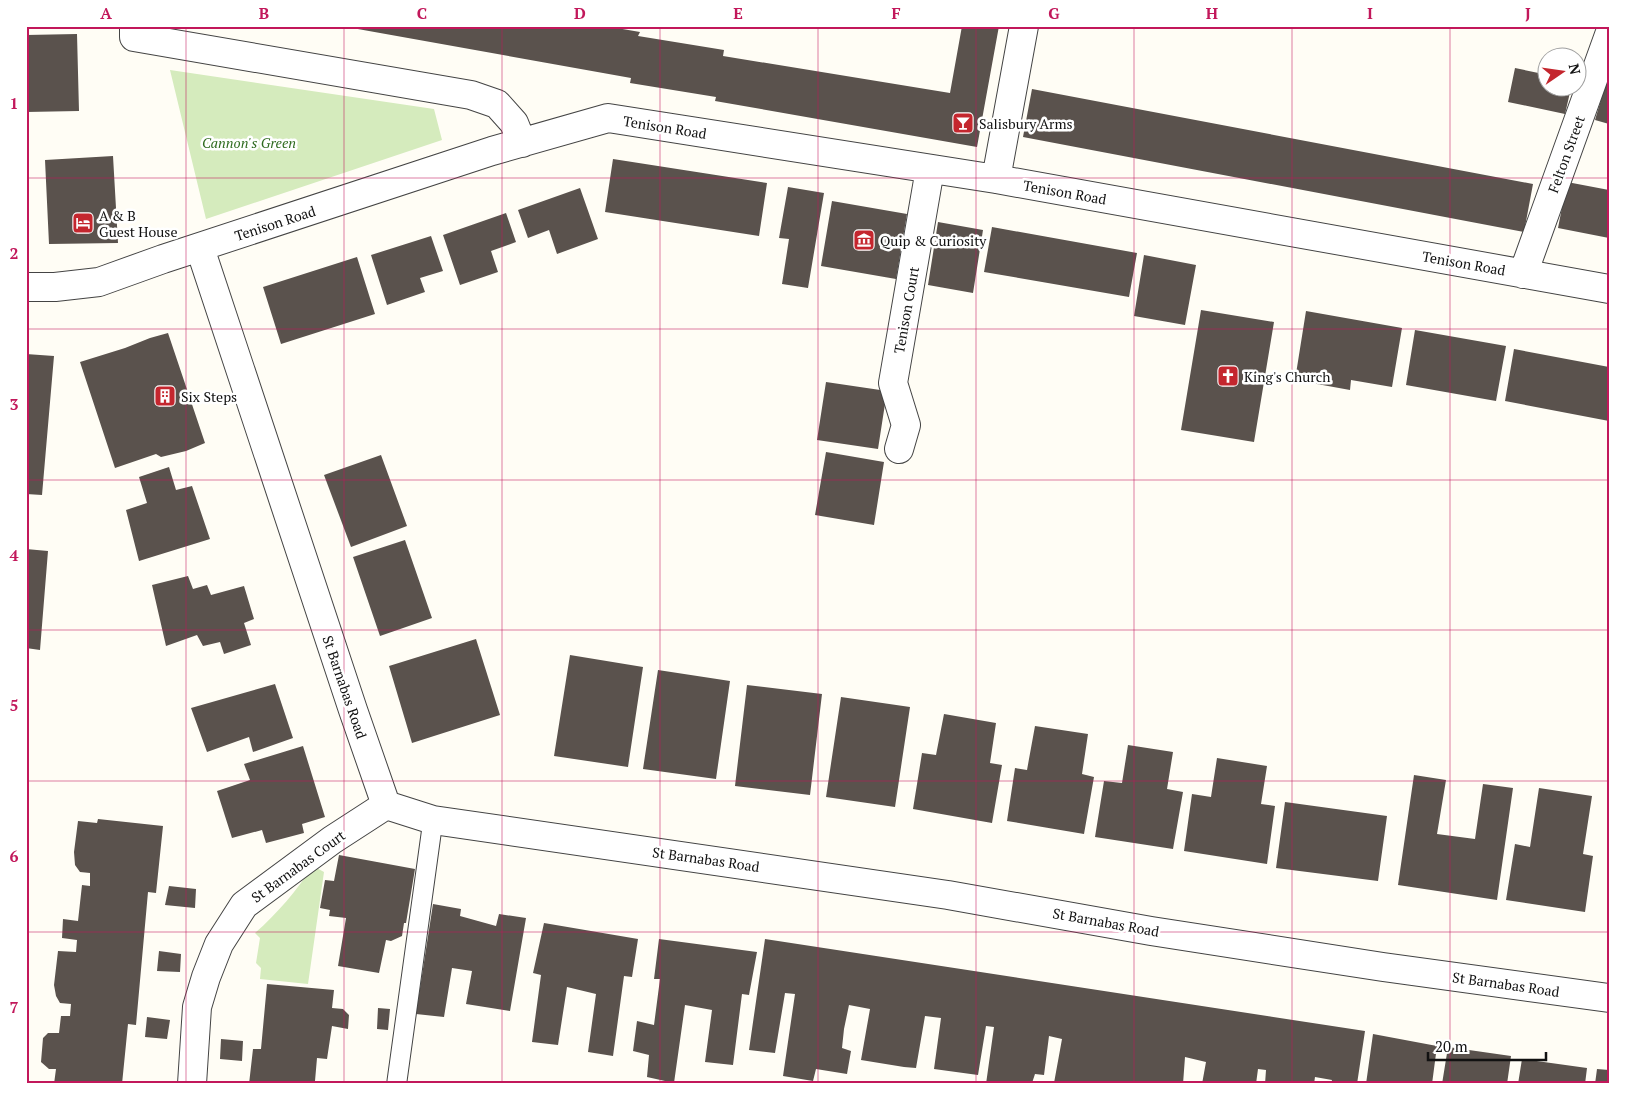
<svg xmlns="http://www.w3.org/2000/svg" width="1635" height="1110" viewBox="0 0 1635 1110" font-family="'PT Serif',serif">
<rect width="100%" height="100%" fill="#fffdf5"/>
<path fill="#d5ebbd" d="M 170,70 L 434,109 L 442,140 L 206,219 Z
M 313,866 L 324,872 L 308,984 L 260,979 L 261,968 L 256,963 L 260,938 L 255,933 C 278,913 296,891 313,866 Z"/>
<path fill="#5a524d" d="M 341,26 L 605,26 L 640,32 L 638,36 L 724,50 L 723,56 L 950,93 L 962,26 L 999,26 L 977,147 L 715,101 L 716,97 L 630,83 L 631,78 Z
M 77,34 L 79,111 L 26,112 L 26,35 Z
M 1515,68 L 1548,75 L 1548,88 L 1571,88 L 1565,114 L 1508,102 Z
M 1606,83 L 1609,84 L 1609,124 L 1595,120 Z
M 1032,89 L 1533,184 L 1524,232 L 1023,137 Z
M 113,156 L 118,243 L 49,244 L 45,160 Z
M 613,159 L 767,183 L 759,236 L 605,212 Z
M 1567,182 L 1609,190 L 1609,238 L 1558,228 Z
M 788,187 L 824,193 L 808,288 L 782,284 L 789,239 L 779,238 Z
M 580,188 L 598,239 L 557,254 L 549,230 L 528,238 L 518,210 Z
M 832,201 L 907,214 L 896,279 L 821,266 Z
M 506,213 L 516,242 L 491,251 L 498,272 L 460,285 L 443,235 Z
M 938,222 L 983,230 L 973,293 L 928,285 Z
M 992,227 L 1137,253 L 1129,297 L 984,272 Z
M 431,236 L 443,271 L 420,278 L 425,292 L 387,305 L 371,255 Z
M 1144,255 L 1196,265 L 1185,325 L 1134,316 Z
M 357,257 L 375,314 L 281,344 L 263,287 Z
M 1201,310 L 1274,322 L 1254,442 L 1181,430 Z
M 1306,311 L 1402,328 L 1392,387 L 1351,380 L 1350,390 L 1295,380 Z
M 1415,330 L 1506,346 L 1496,401 L 1406,385 Z
M 168,333 L 205,443 L 186,451 L 161,457 L 156,454 L 115,468 L 80,362 L 125,348 L 150,338 Z
M 1514,349 L 1609,367 L 1609,421 L 1505,401 Z
M 26,354 L 54,356 L 42,495 L 26,494 Z
M 826,382 L 887,391 L 878,449 L 817,440 Z
M 826,452 L 884,462 L 874,525 L 815,515 Z
M 381,455 L 407,526 L 351,547 L 324,475 Z
M 169,467 L 176,490 L 192,486 L 210,539 L 139,561 L 126,510 L 147,503 L 139,477 Z
M 405,540 L 432,618 L 380,636 L 353,557 Z
M 26,549 L 48,551 L 40,650 L 26,648 Z
M 188,576 L 193,589 L 207,585 L 211,595 L 244,586 L 254,619 L 244,623 L 251,645 L 224,654 L 220,642 L 203,646 L 197,635 L 166,646 L 152,585 Z
M 476,639 L 500,715 L 412,743 L 389,666 Z
M 570,655 L 643,667 L 628,767 L 554,756 Z
M 658,670 L 730,681 L 716,779 L 643,769 Z
M 275,684 L 293,738 L 253,752 L 249,737 L 207,752 L 191,708 Z
M 747,685 L 822,694 L 810,795 L 735,786 Z
M 841,697 L 910,707 L 895,807 L 826,797 Z
M 944,714 L 996,723 L 990,763 L 1002,765 L 992,823 L 913,809 L 922,753 L 936,755 Z
M 1035,726 L 1088,734 L 1082,774 L 1094,777 L 1084,834 L 1007,821 L 1015,768 L 1027,770 Z
M 1128,745 L 1173,752 L 1167,789 L 1183,792 L 1173,849 L 1095,837 L 1104,781 L 1122,783 Z
M 303,746 L 325,817 L 302,824 L 304,833 L 266,843 L 262,830 L 232,838 L 217,791 L 250,780 L 244,764 Z
M 1217,758 L 1267,766 L 1261,804 L 1275,806 L 1267,864 L 1184,851 L 1192,794 L 1211,797 Z
M 1414,775 L 1446,780 L 1437,834 L 1475,839 L 1483,784 L 1513,788 L 1497,900 L 1398,885 Z
M 1539,788 L 1592,796 L 1583,854 L 1593,856 L 1585,912 L 1506,900 L 1515,844 L 1530,847 Z
M 1285,802 L 1387,816 L 1378,881 L 1276,868 Z
M 98,819 L 163,826 L 156,893 L 148,892 L 136,1025 L 128,1024 L 122,1084 L 54,1084 L 56,1069 L 49,1069 L 41,1062 L 43,1038 L 48,1033 L 59,1033 L 61,1016 L 70,1016 L 71,1004 L 60,1003 L 56,996 L 54,985 L 58,951 L 76,952 L 77,940 L 62,938 L 63,919 L 78,921 L 82,885 L 90,886 L 90,873 L 80,872 L 75,865 L 74,852 L 78,821 L 97,823 Z
M 339,855 L 415,869 L 406,923 L 404,923 L 402,936 L 391,941 L 386,940 L 379,973 L 338,966 L 346,918 L 329,916 L 330,910 L 320,908 L 325,880 L 334,881 Z
M 169,886 L 196,889 L 195,908 L 165,905 Z
M 433,904 L 461,909 L 460,916 L 496,926 L 499,914 L 526,918 L 510,1011 L 466,1004 L 472,971 L 452,968 L 444,1017 L 416,1014 Z
M 544,923 L 638,939 L 632,977 L 624,976 L 613,1056 L 588,1052 L 596,994 L 567,987 L 558,1045 L 532,1042 L 541,975 L 533,973 Z
M 659,939 L 757,952 L 749,995 L 742,994 L 733,1065 L 705,1062 L 712,1010 L 685,1005 L 674,1083 L 647,1077 L 649,1055 L 633,1051 L 637,1021 L 654,1025 L 660,979 L 654,979 Z
M 765,939 L 1365,1031 L 1357,1084 L 1331,1084 L 1332,1080 L 1315,1077 L 1314,1084 L 1265,1084 L 1266,1070 L 1258,1069 L 1256,1084 L 1202,1084 L 1206,1062 L 1185,1057 L 1183,1084 L 1137,1084 L 1124,1081 L 1121,1084 L 1055,1084 L 1054,1083 L 1062,1039 L 1049,1036 L 1044,1075 L 1035,1074 L 1032,1083 L 986,1084 L 994,1027 L 986,1026 L 978,1075 L 934,1069 L 941,1018 L 925,1016 L 916,1068 L 904,1067 L 861,1060 L 870,1009 L 849,1005 L 844,1029 L 842,1048 L 851,1051 L 847,1074 L 816,1069 L 813,1081 L 783,1076 L 795,994 L 785,993 L 775,1053 L 749,1050 Z
M 159,951 L 181,954 L 180,972 L 157,971 Z
M 267,984 L 334,990 L 332,1008 L 343,1009 L 349,1015 L 348,1029 L 332,1026 L 327,1059 L 317,1058 L 315,1081 L 325,1084 L 249,1084 L 253,1049 L 261,1049 Z
M 378,1008 L 390,1009 L 388,1030 L 377,1029 Z
M 147,1017 L 170,1020 L 167,1039 L 145,1037 Z
M 1373,1034 L 1437,1046 L 1432,1084 L 1366,1084 Z
M 221,1039 L 243,1041 L 242,1061 L 220,1059 Z
M 1448,1047 L 1511,1056 L 1507,1084 L 1442,1084 Z
M 1522,1059 L 1587,1068 L 1585,1084 L 1518,1084 Z
M 1597,1069 L 1609,1070 L 1609,1084 L 1595,1084 Z"/>
<g fill="none" stroke-linecap="round" stroke-linejoin="round">
<g stroke="#444" stroke-width="21">
<path id="lane" d="M 397,1081 L 433,820"/>
</g>
<g stroke="#444" stroke-width="30">
<path id="street" d="M 134,26 L 134,37 L 471,95 L 497,104 L 514,123 L 522,143
M 996,179 L 1024,26
M 200,248 L 353,710 L 386,805 L 433,820 L 948,895 L 1151,931 L 1383,967 L 1609,998
M 1523,274 L 1609,35
M 26,287 L 55,287 L 99,282 L 163,259 L 492,151 L 608,118 L 996,179 L 1609,289
M 899,449 L 906,425 L 893,383 L 930,169
M 192,1084 L 197,1007 L 206,977 L 219,944 L 244,905 L 332,840 L 386,805"/>
</g>
<use href="#lane" stroke="#fff" stroke-width="19"/>
<use href="#street" stroke="#fff" stroke-width="28"/>
</g>
<path fill="none" stroke="#c2185b" stroke-width="1" stroke-opacity="0.55" d="M 186,26 L 186,1084M 344,26 L 344,1084M 502,26 L 502,1084M 660,26 L 660,1084M 818,26 L 818,1084M 976,26 L 976,1084M 1134,26 L 1134,1084M 1292,26 L 1292,1084M 1450,26 L 1450,1084M 26,178 L 1609,178M 26,329 L 1609,329M 26,480 L 1609,480M 26,630 L 1609,630M 26,781 L 1609,781M 26,932 L 1609,932"/>
<defs>
<g id="bar-square" transform="scale(1.125)"><rect x="-9" y="-9" width="18" height="18" rx="4" fill="#c4262e" stroke="#fff"/><path d="M-6-5H6L.8 .8V4.5H3.5V6h-7V4.5H-.8V.8Z" fill="#fff"/></g>
<g id="hotel-square" transform="scale(1.125)"><rect x="-9" y="-9" width="18" height="18" rx="4" fill="#c4262e" stroke="#fff"/><path d="M-6-4.5h1.5V1H6V5H4.5V3h-9V5H-6ZM-4 0a1.8 1.8 0 1 1 3.6 0ZM.5 0V-2.5h3Q6-2.5 6 0Z" fill="#fff"/></g>
<g id="museum-square" transform="scale(1.125)"><rect x="-9" y="-9" width="18" height="18" rx="4" fill="#c4262e" stroke="#fff"/><path d="M0-6L6-3V-2H-6V-3ZM-5-1h2V3h-2ZM-1-1h2V3h-2ZM3-1h2V3H3ZM-6 4H6V6H-6Z" fill="#fff"/></g>
<g id="church-square" transform="scale(1.125)"><rect x="-9" y="-9" width="18" height="18" rx="4" fill="#c4262e" stroke="#fff"/><path d="M-1.2-6h2.4v3.5h3.3v2.4h-3.3V6h-2.4V-.1h-3.3v-2.4h3.3Z" fill="#fff"/></g>
<g id="building-square" transform="scale(1.125)"><rect x="-9" y="-9" width="18" height="18" rx="4" fill="#c4262e" stroke="#fff"/><path d="M-4-6H4V6H1V3H-1V6H-4ZM-2.5-4.3h1.7v1.8h-1.7ZM.8-4.3h1.7v1.8H.8ZM-2.5-1h1.7V.8h-1.7ZM.8-1h1.7V.8H.8Z" fill="#fff"/></g>
</defs>
<g fill-rule="evenodd">
<use href="#bar-square" x="963" y="123"/>
<use href="#hotel-square" x="83" y="223"/>
<use href="#museum-square" x="864" y="240"/>
<use href="#church-square" x="1228" y="376"/>
<use href="#building-square" x="165" y="396"/>
</g>
<g text-anchor="middle" dominant-baseline="central" stroke-width="5" stroke-linejoin="round" paint-order="stroke">
<g font-size="14" fill="#111" stroke="#fff" text-anchor="start">
<text x="979" y="123">Salisbury Arms</text>
<text x="99" y="215">A &amp; B<tspan x="99" dy="16">Guest House</tspan></text>
<text x="880" y="240">Quip &amp; Curiosity</text>
<text x="1244" y="376">King's Church</text>
<text x="181" y="396">Six Steps</text>
</g>
<g font-size="14" fill="#111" stroke="#fff">
<text transform="translate(665 127) rotate(9)">Tenison Road</text>
<text transform="translate(1566 154) rotate(-70)">Felton Street</text>
<text transform="translate(1065 192) rotate(10)">Tenison Road</text>
<text transform="translate(275 223) rotate(-18)">Tenison Road</text>
<text transform="translate(1464 263) rotate(10)">Tenison Road</text>
<text transform="translate(906 310) rotate(-80)">Tenison Court</text>
<text transform="translate(345 687) rotate(71)">St Barnabas Road</text>
<text transform="translate(706 859) rotate(8)">St Barnabas Road</text>
<text transform="translate(298 866) rotate(-36)">St Barnabas Court</text>
<text transform="translate(1106 922) rotate(10)">St Barnabas Road</text>
<text transform="translate(1506 984) rotate(8)">St Barnabas Road</text>
</g>
<g font-size="14" font-style="italic" fill="#2f6b1f" stroke="#fff">
<text x="249" y="142">Cannon's Green</text>
</g>
</g>
<rect width="1635" height="1110" fill="none" stroke="#ffffff" stroke-width="55"/>
<g transform="translate(1562 72) rotate(77)"><circle r="24" fill="#ffffff" stroke="#a0a0a0"/>
<path d="M0-4L9 19L0 12L-9 19Z" fill="#c4262e"/>
<text y="-8" font-size="14" font-weight="bold" text-anchor="middle" fill="#111111">N</text>
</g>
<path d="M1428 1052v8h118v-8" fill="none" stroke="#111111" stroke-width="2.5"/>
<text x="1435" y="1052" font-size="15" fill="#111111" stroke="#ffffff" stroke-width="4" paint-order="stroke">20 m</text>
<rect x="28" y="28" width="1580" height="1054" fill="none" stroke="#c2185b" stroke-width="2"/>
<g font-size="16" text-anchor="middle" font-weight="bold" fill="#c2185b">
<text x="106" y="19">A</text>
<text x="264" y="19">B</text>
<text x="422" y="19">C</text>
<text x="580" y="19">D</text>
<text x="738" y="19">E</text>
<text x="896" y="19">F</text>
<text x="1054" y="19">G</text>
<text x="1212" y="19">H</text>
<text x="1370" y="19">I</text>
<text x="1528" y="19">J</text>
<text x="14" y="109">1</text>
<text x="14" y="259">2</text>
<text x="14" y="410">3</text>
<text x="14" y="561">4</text>
<text x="14" y="711">5</text>
<text x="14" y="862">6</text>
<text x="14" y="1013">7</text>
</g>
</svg>
